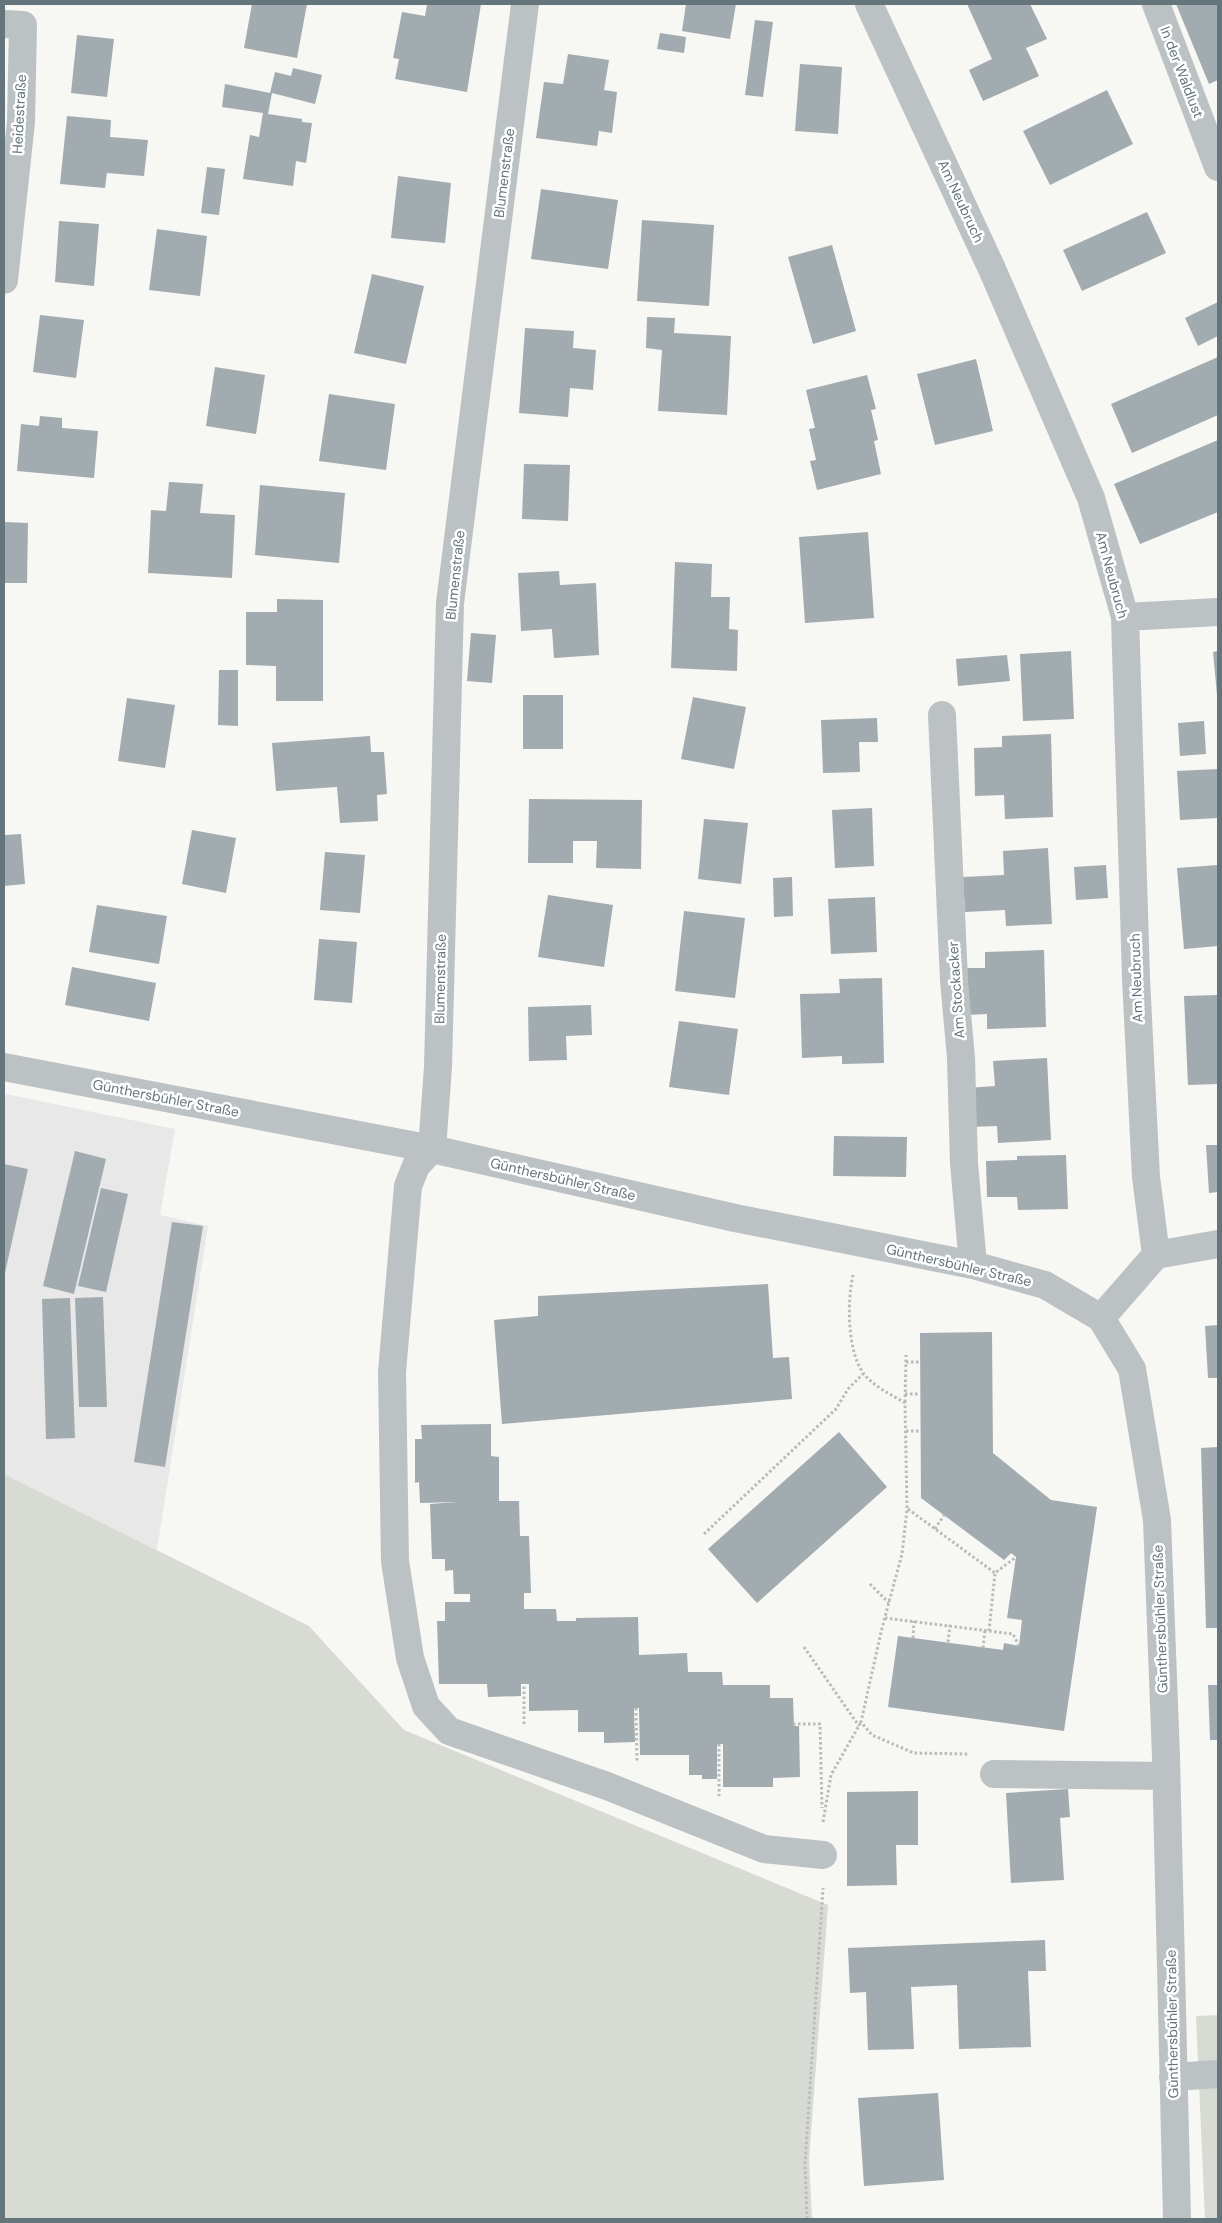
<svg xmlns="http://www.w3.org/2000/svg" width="1222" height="2223" viewBox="0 0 1222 2223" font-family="'DM Sans',sans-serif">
<rect width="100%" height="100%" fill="#f7f7f4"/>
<path fill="#e8e8e8" d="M 6,1094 L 175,1129 L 160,1215 L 208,1226 L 157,1550 L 4,1474 L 4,1105 Z"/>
<path fill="#d7dbd4" d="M 4,1474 L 309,1626 L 404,1730 L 828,1905 L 809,2159 L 812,2219 L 4,2219 Z
M 1218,2015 L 1218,2219 L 1205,2219 L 1196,2016 Z"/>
<path fill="#a2abaf" d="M 252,4 L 307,4 L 297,58 L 244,48 Z
M 427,4 L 481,4 L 467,92 L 395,79 L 399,59 L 393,58 L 402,12 L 425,16 Z
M 686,4 L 736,4 L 730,39 L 682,31 Z
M 967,4 L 1030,4 L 1047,39 L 1026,48 L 1039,76 L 983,101 L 969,70 L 992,59 Z
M 1176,4 L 1218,4 L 1218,80 L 1209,84 Z
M 755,20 L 773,22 L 763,97 L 745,95 Z
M 660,33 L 686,37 L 684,53 L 657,49 Z
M 77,35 L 114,39 L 107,97 L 71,93 Z
M 568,54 L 609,60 L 604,90 L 617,92 L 612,133 L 599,131 L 597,146 L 536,138 L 544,82 L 563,84 Z
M 800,64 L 842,67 L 838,134 L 795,131 Z
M 293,68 L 322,75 L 315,104 L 272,93 L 268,114 L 302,119 L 302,122 L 312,123 L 306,163 L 296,161 L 293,186 L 243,179 L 250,135 L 259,137 L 263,113 L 222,107 L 225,84 L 270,93 L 275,72 L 291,76 Z
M 1107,90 L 1133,144 L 1050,185 L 1023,131 Z
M 67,116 L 111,120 L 110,137 L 148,140 L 144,176 L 107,173 L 105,188 L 60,184 Z
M 207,167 L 225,169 L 219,215 L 201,213 Z
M 398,176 L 451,183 L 445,243 L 391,238 Z
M 541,189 L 618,200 L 608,269 L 531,259 Z
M 1147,212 L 1166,253 L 1082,291 L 1063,250 Z
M 642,220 L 714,225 L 709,306 L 637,301 Z
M 59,221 L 99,224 L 94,286 L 55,282 Z
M 157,229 L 207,236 L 200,296 L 149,290 Z
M 832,245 L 856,331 L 813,344 L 788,257 Z
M 372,274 L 424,286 L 406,364 L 354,353 Z
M 1218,302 L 1218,336 L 1198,346 L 1185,318 Z
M 40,315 L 84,320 L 76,378 L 33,372 Z
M 647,317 L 675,318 L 674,333 L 731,336 L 727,415 L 658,411 L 662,350 L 646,348 Z
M 525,328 L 574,331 L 573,348 L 596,350 L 593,390 L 570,388 L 568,417 L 519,413 Z
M 1218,357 L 1218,415 L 1132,453 L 1111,404 Z
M 976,359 L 993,431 L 935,445 L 917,374 Z
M 215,367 L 265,375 L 256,434 L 206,426 Z
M 867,375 L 876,409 L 871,410 L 878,440 L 874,441 L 881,474 L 817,490 L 810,461 L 816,460 L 809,429 L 815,428 L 806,390 Z
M 329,394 L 395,404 L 386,470 L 319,461 Z
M 40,416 L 62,418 L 62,428 L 98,431 L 94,478 L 17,471 L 21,424 L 39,426 Z
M 1218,440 L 1218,512 L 1140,544 L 1114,484 Z
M 524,464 L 570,465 L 568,521 L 522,519 Z
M 169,482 L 203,484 L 200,513 L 235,515 L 232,578 L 148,573 L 151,510 L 166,511 Z
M 260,485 L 345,493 L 339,563 L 255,555 Z
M 4,522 L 28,523 L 27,583 L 4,583 Z
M 868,532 L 874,618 L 805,623 L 799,537 Z
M 675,562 L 712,564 L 711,597 L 730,597 L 729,629 L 738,630 L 737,671 L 671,668 Z
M 559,571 L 560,585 L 596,583 L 599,655 L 554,658 L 552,629 L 521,631 L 518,573 Z
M 277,599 L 323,600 L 323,701 L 276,701 L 276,666 L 246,665 L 246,612 L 277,612 Z
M 471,633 L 496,635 L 492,683 L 467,681 Z
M 1071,651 L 1074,719 L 1023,721 L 1020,654 Z
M 1218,651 L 1218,695 L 1217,695 L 1213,652 Z
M 1007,655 L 1010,681 L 958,686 L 956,659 Z
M 219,670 L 238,670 L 238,726 L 218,725 Z
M 523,695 L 563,695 L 563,749 L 523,749 Z
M 693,697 L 746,707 L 734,769 L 681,759 Z
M 127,698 L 175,705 L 165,768 L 118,761 Z
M 877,718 L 878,742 L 859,742 L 860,772 L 823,773 L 821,720 Z
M 1204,721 L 1206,754 L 1180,756 L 1178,723 Z
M 1051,734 L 1053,817 L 1005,819 L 1004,795 L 975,796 L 974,748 L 1002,747 L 1002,736 Z
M 370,736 L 371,752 L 384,752 L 387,794 L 377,795 L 378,821 L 340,823 L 337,787 L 276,791 L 272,743 Z
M 1218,769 L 1218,818 L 1180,820 L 1177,771 Z
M 529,799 L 642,800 L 641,869 L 596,868 L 597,841 L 573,841 L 573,863 L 528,863 Z
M 872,808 L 874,866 L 835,868 L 832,810 Z
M 704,819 L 748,823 L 741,884 L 698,879 Z
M 192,830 L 236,838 L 226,893 L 182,884 Z
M 21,834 L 25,884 L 4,886 L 4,835 Z
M 1048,848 L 1052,924 L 1006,926 L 1005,910 L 965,912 L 963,877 L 1004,875 L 1003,851 Z
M 325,852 L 365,855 L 360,913 L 320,910 Z
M 1106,865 L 1108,898 L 1076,900 L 1074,867 Z
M 1218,865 L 1218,946 L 1184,949 L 1177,868 Z
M 792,877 L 793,916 L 774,917 L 773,878 Z
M 548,895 L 613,905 L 604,967 L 538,957 Z
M 875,897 L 877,952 L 831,954 L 828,899 Z
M 97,905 L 167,916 L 159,964 L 89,952 Z
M 684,911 L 745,918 L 735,998 L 675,991 Z
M 319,939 L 357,942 L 352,1003 L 314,1000 Z
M 1044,950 L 1046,1027 L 987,1029 L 987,1014 L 966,1015 L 965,968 L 985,968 L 985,952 Z
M 72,967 L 156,983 L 149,1021 L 65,1005 Z
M 882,978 L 884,1063 L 842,1064 L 842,1056 L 802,1058 L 800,994 L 840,993 L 839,979 Z
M 1218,995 L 1218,1084 L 1188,1085 L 1184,996 Z
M 591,1005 L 592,1035 L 566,1036 L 567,1060 L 529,1061 L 528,1007 Z
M 679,1021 L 738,1029 L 729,1095 L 669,1087 Z
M 1047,1058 L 1051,1140 L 998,1143 L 997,1126 L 970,1127 L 967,1088 L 995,1086 L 993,1061 Z
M 834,1136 L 907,1137 L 906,1177 L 833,1176 Z
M 1206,1145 L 1218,1145 L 1218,1192 L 1209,1193 Z
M 75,1151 L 106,1159 L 74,1294 L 43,1286 Z
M 1066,1155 L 1068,1209 L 1018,1210 L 1017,1197 L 987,1197 L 986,1161 L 1017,1160 L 1017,1156 Z
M 4,1164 L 28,1169 L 5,1273 L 4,1273 Z
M 101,1188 L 128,1194 L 106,1292 L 78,1286 Z
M 172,1222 L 203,1226 L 165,1467 L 134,1462 Z
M 768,1284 L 773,1358 L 789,1357 L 792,1399 L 502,1424 L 494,1320 L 538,1316 L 538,1296 Z
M 103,1297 L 107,1407 L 79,1407 L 75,1298 Z
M 70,1298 L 75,1438 L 46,1439 L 42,1299 Z
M 1218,1325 L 1218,1378 L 1208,1378 L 1205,1326 Z
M 992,1332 L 993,1453 L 1051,1500 L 1097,1507 L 1064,1731 L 888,1707 L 898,1636 L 1003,1650 L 1004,1643 L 1019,1646 L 1022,1620 L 1007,1618 L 1016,1557 L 1011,1553 L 1004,1560 L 921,1498 L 920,1333 Z
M 491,1424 L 491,1456 L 499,1457 L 499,1501 L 519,1501 L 520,1536 L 529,1536 L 531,1593 L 524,1593 L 524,1609 L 556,1609 L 557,1621 L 576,1621 L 576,1618 L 638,1617 L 639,1655 L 687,1653 L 688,1672 L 722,1672 L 723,1685 L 770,1685 L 770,1698 L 793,1698 L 794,1726 L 799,1726 L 800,1777 L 773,1778 L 773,1787 L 723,1787 L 723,1744 L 717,1744 L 717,1779 L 702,1779 L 702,1775 L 689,1775 L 689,1755 L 640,1755 L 639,1708 L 634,1708 L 635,1742 L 604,1743 L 604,1732 L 578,1732 L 578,1710 L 529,1711 L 529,1684 L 521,1684 L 521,1696 L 488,1697 L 487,1684 L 439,1684 L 437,1621 L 445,1621 L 445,1602 L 470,1602 L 470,1594 L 454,1594 L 453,1570 L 445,1571 L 445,1559 L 432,1559 L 430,1504 L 457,1502 L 420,1503 L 419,1482 L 415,1483 L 415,1439 L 422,1439 L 421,1425 Z
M 839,1432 L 887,1487 L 757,1603 L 708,1549 Z
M 1218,1447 L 1218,1628 L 1206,1628 L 1201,1448 Z
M 1208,1685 L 1218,1685 L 1218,1740 L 1210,1740 Z
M 1068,1789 L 1070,1817 L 1060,1818 L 1064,1880 L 1011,1883 L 1006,1793 Z
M 918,1791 L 918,1845 L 896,1845 L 897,1885 L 847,1886 L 847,1792 Z
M 1045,1940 L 1046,1971 L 1028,1971 L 1031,2047 L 959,2049 L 957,1985 L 911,1987 L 914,2049 L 868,2050 L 866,1992 L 850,1993 L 848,1948 Z
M 938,2093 L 944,2180 L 864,2186 L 858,2098 Z"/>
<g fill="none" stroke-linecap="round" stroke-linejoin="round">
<path stroke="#b7bbbc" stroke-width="3" stroke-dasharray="2.5 2.5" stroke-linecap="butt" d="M 853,1275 C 847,1301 847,1352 864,1374 C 873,1386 892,1395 905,1403 L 907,1509 L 902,1554 L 882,1628 L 861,1722 L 872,1735 L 914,1753 L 968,1754
M 906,1362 L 920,1362
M 905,1394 L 920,1394
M 905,1402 L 906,1355
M 906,1431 L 921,1431
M 908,1509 L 995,1573
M 935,1529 L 944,1515
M 704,1534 L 836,1409 L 848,1389 L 863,1374
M 870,1584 L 889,1603
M 885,1618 L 1013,1634 L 1019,1646
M 989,1631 L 995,1573 L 1016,1557
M 913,1638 L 914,1621
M 948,1642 L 950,1625
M 804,1647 L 859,1726
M 983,1648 L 985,1630
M 636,1708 L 637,1763
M 524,1724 L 524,1684
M 793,1724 L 820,1724 L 822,1808
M 719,1744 L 719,1796
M 823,1822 L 831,1775 L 861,1722
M 807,2219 L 805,2164 L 823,1888"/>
<path stroke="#bcc1c4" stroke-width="28" d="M 525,4 L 450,603 L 438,1067 L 432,1149 L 416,1166 L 408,1186 L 392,1372 L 395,1561 L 410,1658 L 426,1706 L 449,1731 L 607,1786 L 764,1849 L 823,1855
M 869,4 L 992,269 L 1091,498 L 1125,617 L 1136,978 L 1146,1177 L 1156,1255
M 1156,4 L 1218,167
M 4,24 L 23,25 L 21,122 L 4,280
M 1125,617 L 1218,612
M 942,715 L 954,980 L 961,1058 L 964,1163 L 973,1265
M 4,1067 L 432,1149 L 735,1218 L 973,1265 L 1045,1285 L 1101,1318 L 1132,1369 L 1157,1520 L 1166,1757 L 1177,2219
M 1101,1318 L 1156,1255 L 1218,1244
M 994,1774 L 1166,1776
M 1173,2077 L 1218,2074"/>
</g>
<g text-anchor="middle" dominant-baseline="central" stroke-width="5" stroke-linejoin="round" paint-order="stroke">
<g font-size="14" fill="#65757c" stroke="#fff">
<text transform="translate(1182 72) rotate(69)">In der Waldlust</text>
<text transform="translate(19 114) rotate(-87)">Heidestraße</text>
<text transform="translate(504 173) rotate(-83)">Blumenstraße</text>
<text transform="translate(961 201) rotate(65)">Am Neubruch</text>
<text transform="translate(455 575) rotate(-84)">Blumenstraße</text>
<text transform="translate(1112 575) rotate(75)">Am Neubruch</text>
<text transform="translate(1136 978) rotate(-92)">Am Neubruch</text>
<text transform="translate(440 979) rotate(-89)">Blumenstraße</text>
<text transform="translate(956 990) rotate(-94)">Am Stockacker</text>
<text transform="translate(166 1098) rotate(11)">Günthersbühler Straße</text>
<text transform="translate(563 1179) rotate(13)">Günthersbühler Straße</text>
<text transform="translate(959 1265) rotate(13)">Günthersbühler Straße</text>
<text transform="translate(1160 1619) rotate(-92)">Günthersbühler Straße</text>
<text transform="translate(1172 2024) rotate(-91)">Günthersbühler Straße</text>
</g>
</g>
<rect width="1222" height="2223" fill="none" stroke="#65757c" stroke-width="10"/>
</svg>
